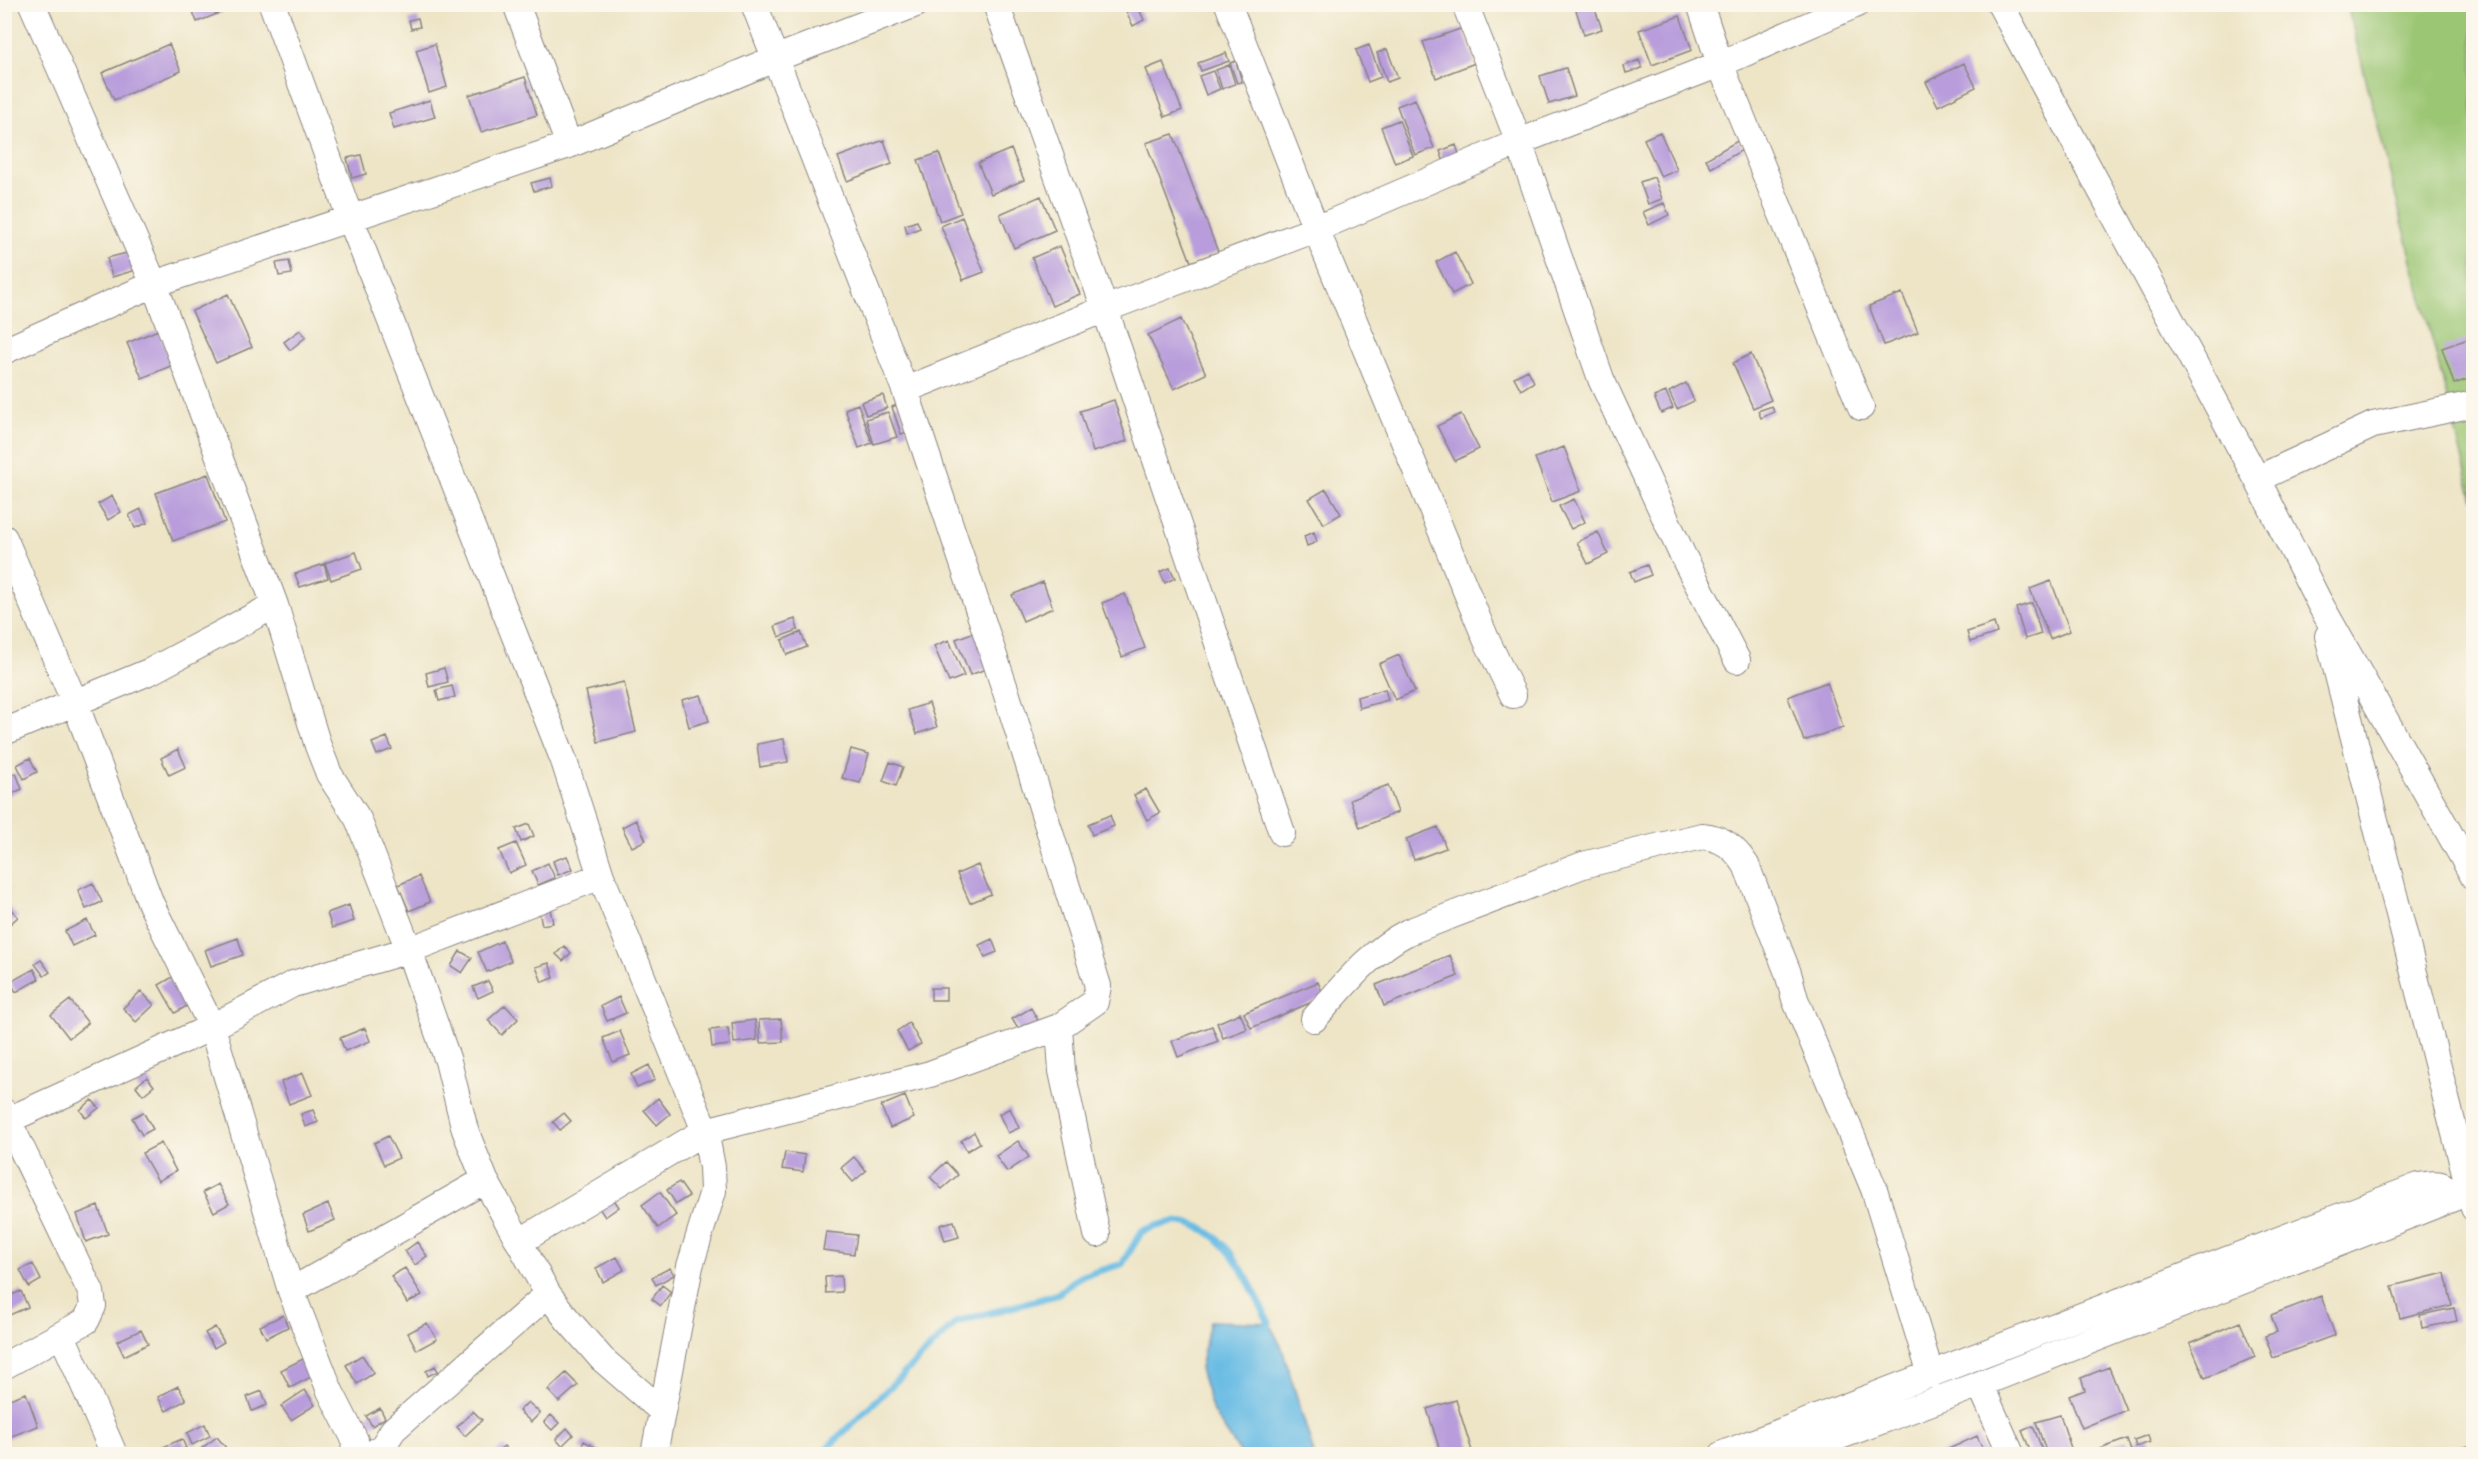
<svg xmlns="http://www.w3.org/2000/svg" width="2478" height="1459" viewBox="0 0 2478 1459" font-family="'Architects Daughter',sans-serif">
<rect width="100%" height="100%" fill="#fbf7ec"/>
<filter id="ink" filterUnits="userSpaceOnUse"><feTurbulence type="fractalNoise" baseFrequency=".0167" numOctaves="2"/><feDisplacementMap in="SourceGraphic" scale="12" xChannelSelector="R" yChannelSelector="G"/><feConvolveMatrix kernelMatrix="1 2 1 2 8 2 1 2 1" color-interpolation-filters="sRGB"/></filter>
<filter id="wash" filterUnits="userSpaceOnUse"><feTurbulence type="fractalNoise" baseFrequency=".008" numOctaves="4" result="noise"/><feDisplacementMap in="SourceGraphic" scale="24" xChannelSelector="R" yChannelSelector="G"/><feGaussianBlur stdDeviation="1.35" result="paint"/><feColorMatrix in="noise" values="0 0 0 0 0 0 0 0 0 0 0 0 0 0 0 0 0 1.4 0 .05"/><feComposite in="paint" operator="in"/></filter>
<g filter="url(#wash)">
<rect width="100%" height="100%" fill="#eee5c7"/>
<path fill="#9bc673" stroke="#5e7457" stroke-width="1.5" d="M 2347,5 L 2473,5 L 2473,500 Z"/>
<path fill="#68bbe4" stroke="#456e90" stroke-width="1.5" d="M 1210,1321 L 1269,1323 L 1282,1348 L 1314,1454 L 1241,1454 L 1213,1412 L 1200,1369 Z"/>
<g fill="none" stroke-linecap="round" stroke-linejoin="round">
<path stroke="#68bbe4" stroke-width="7" d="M 821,1454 L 957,1322 L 1056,1295 L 1079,1277 L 1122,1264 L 1142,1231 C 1152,1228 1167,1221 1178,1222 C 1228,1225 1250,1285 1269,1323"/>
</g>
<g id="blocks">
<path fill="#b89cdb" d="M 190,4 L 240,4 L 240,5 L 197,22 Z
M 1574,4 L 1593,4 L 1602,29 L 1584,35 Z
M 1137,5 L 1144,20 L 1133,26 L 1126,11 Z
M 1680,16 L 1692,50 L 1652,65 L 1639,30 Z
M 418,18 L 420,27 L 411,29 L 409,20 Z
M 1463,28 L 1475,63 L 1436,78 L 1423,42 Z
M 169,44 L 181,71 L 114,100 L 102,73 Z
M 435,44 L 447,87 L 429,93 L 416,50 Z
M 1369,45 L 1381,77 L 1368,82 L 1356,50 Z
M 1387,49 L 1398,78 L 1387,82 L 1377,53 Z
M 1226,53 L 1229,61 L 1201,71 L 1198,63 Z
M 1639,60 L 1642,68 L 1626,73 L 1624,66 Z
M 1236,61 L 1242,82 L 1237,83 L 1230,63 Z
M 1163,62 L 1182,110 L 1165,117 L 1146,69 Z
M 1964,63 L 1976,87 L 1938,106 L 1926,82 Z
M 1229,65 L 1235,84 L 1222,89 L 1216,70 Z
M 1566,68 L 1575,96 L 1549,104 L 1540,76 Z
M 1213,71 L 1220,89 L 1206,95 L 1199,76 Z
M 525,77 L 537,115 L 481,132 L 469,95 Z
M 1415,99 L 1434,148 L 1415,155 L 1397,106 Z
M 430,100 L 435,117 L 394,129 L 389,113 Z
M 1399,120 L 1413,156 L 1395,163 L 1381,127 Z
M 1660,132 L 1677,170 L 1661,177 L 1644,139 Z
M 1173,134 L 1218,252 L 1191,262 L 1146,143 Z
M 884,140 L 892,164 L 847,181 L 838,157 Z
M 1739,140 L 1744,149 L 1711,168 L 1706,159 Z
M 1456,145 L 1460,157 L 1444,162 L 1440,151 Z
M 1011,149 L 1024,180 L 991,194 L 978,163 Z
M 939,153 L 961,213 L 940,221 L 918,160 Z
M 361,155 L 366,174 L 352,178 L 347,158 Z
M 1654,177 L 1662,199 L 1648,204 L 1640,182 Z
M 550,178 L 552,186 L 534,191 L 531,183 Z
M 1041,196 L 1055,230 L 1014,248 L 1000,214 Z
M 1664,203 L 1669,215 L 1649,225 L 1643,212 Z
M 962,217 L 984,272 L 963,280 L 941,226 Z
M 917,221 L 920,228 L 907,233 L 905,225 Z
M 1060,246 L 1080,294 L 1052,306 L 1032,258 Z
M 131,252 L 136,270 L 112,277 L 107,258 Z
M 1455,252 L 1471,284 L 1452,294 L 1436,262 Z
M 289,261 L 292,274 L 279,276 L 276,263 Z
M 1902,293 L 1918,332 L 1884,345 L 1869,306 Z
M 228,294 L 252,347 L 216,363 L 192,311 Z
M 1181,319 L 1206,374 L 1174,389 L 1148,335 Z
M 158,330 L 173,365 L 142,378 L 127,343 Z
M 300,330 L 306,337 L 290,350 L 284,342 Z
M 2471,338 L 2474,346 L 2474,377 L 2454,384 L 2442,348 Z
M 1751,354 L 1771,400 L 1753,408 L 1733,363 Z
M 1528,370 L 1534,382 L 1521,390 L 1514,377 Z
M 1686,383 L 1694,401 L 1677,409 L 1669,392 Z
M 1666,392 L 1673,408 L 1661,413 L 1654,397 Z
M 883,395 L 887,408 L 866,415 L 861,402 Z
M 1114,400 L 1127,441 L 1093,452 L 1080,411 Z
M 858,404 L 872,443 L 859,448 L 845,409 Z
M 899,404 L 908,432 L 901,434 L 892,407 Z
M 1772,406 L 1774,412 L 1761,418 L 1758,411 Z
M 888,412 L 897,437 L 874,444 L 866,419 Z
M 1461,414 L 1479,449 L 1455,461 L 1437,426 Z
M 1564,447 L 1581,491 L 1552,502 L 1535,458 Z
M 208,474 L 225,522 L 173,541 L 156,493 Z
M 1326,489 L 1341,514 L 1324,524 L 1309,499 Z
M 112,496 L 121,512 L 108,520 L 98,504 Z
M 1574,499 L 1585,522 L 1571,529 L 1559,506 Z
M 141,509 L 147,523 L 135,528 L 129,515 Z
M 1314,532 L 1317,542 L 1307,546 L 1304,536 Z
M 1598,532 L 1608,554 L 1588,564 L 1577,542 Z
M 356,552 L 362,569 L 331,580 L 325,563 Z
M 324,564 L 328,578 L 300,587 L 295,574 Z
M 1647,565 L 1651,575 L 1634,582 L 1630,572 Z
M 1170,568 L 1175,578 L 1165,583 L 1160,572 Z
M 2051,581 L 2070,631 L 2050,639 L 2030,589 Z
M 1043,582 L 1053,608 L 1023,621 L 1012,595 Z
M 1125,594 L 1145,648 L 1122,657 L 1102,603 Z
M 2032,603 L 2041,634 L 2025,639 L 2016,608 Z
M 795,619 L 798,630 L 779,637 L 775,626 Z
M 1994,623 L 1997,633 L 1970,642 L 1967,632 Z
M 977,631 L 991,667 L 970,675 L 956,639 Z
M 801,632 L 807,647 L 787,655 L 782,640 Z
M 949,640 L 964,676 L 949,682 L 934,646 Z
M 1399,655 L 1415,691 L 1395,700 L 1379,664 Z
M 444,668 L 448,682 L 429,687 L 426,673 Z
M 624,682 L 636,732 L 598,742 L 586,691 Z
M 1827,682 L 1843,727 L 1804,741 L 1788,697 Z
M 452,686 L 455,697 L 439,701 L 436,690 Z
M 1385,689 L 1388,700 L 1359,708 L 1357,697 Z
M 701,695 L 709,721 L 689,727 L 682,700 Z
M 929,703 L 937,727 L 917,734 L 908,710 Z
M 387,737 L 392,749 L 377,755 L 372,743 Z
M 784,739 L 788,762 L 760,767 L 757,744 Z
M 178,749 L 186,767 L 169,775 L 161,758 Z
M 851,749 L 869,754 L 860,783 L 842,778 Z
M 30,758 L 37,772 L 24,779 L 17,765 Z
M 890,762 L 903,767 L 896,786 L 883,781 Z
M 16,773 L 22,789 L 4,797 L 4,778 Z
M 1388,785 L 1398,812 L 1360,828 L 1350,800 Z
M 1146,789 L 1160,813 L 1147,820 L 1134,795 Z
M 1110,815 L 1114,826 L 1092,835 L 1088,824 Z
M 636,820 L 646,840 L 632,847 L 622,827 Z
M 529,824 L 534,836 L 521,842 L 516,829 Z
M 1438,827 L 1446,848 L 1414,860 L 1406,839 Z
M 516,843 L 526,865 L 509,873 L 499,850 Z
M 567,856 L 573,869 L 558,875 L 553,861 Z
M 548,863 L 555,878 L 538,885 L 532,871 Z
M 978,865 L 991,894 L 970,903 L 957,874 Z
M 419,876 L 430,902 L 409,911 L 398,885 Z
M 93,883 L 102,902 L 86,909 L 78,890 Z
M 349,905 L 354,921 L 332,928 L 327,913 Z
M 9,907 L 18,917 L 4,929 L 4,910 Z
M 550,909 L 553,923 L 542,925 L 539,911 Z
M 87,920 L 95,935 L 72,946 L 65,931 Z
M 238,938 L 243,955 L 211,966 L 205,950 Z
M 992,939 L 997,952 L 985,957 L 979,945 Z
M 502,941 L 511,961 L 487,972 L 478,952 Z
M 564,946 L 571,953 L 563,961 L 556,954 Z
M 460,951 L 472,958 L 462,973 L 451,966 Z
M 1450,955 L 1458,976 L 1384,1006 L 1376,985 Z
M 41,960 L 50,972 L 44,976 L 35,964 Z
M 549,963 L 554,978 L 542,982 L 536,967 Z
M 34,969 L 39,979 L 16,992 L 10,982 Z
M 176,975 L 192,1003 L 175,1013 L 159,985 Z
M 488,981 L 493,991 L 478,998 L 473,987 Z
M 1318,982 L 1324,997 L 1251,1028 L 1244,1013 Z
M 931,988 L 946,988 L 946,1000 L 931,1000 Z
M 141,991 L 154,1005 L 136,1022 L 123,1008 Z
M 619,997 L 626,1013 L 607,1021 L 601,1006 Z
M 70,1000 L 88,1023 L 69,1038 L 51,1015 Z
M 505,1005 L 518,1019 L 502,1035 L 488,1020 Z
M 1031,1008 L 1040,1024 L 1022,1035 L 1012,1019 Z
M 1240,1013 L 1247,1029 L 1223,1038 L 1217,1023 Z
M 781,1019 L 783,1042 L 760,1043 L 759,1020 Z
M 755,1020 L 757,1040 L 734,1043 L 732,1023 Z
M 909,1023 L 921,1044 L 908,1051 L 897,1031 Z
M 1212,1026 L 1218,1041 L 1178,1057 L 1172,1041 Z
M 365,1028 L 370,1041 L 345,1051 L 340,1038 Z
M 728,1028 L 730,1045 L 712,1047 L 710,1030 Z
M 620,1031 L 630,1055 L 613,1062 L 603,1038 Z
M 649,1065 L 655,1080 L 637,1088 L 631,1074 Z
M 303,1073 L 312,1095 L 289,1104 L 281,1082 Z
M 147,1077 L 154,1086 L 143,1095 L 136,1086 Z
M 905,1096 L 914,1118 L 890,1128 L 881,1106 Z
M 658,1098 L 670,1114 L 657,1125 L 644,1110 Z
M 92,1100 L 99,1108 L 86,1118 L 80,1110 Z
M 1010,1108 L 1019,1128 L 1008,1133 L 999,1114 Z
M 313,1110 L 318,1122 L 305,1127 L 301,1114 Z
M 143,1112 L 153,1129 L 142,1135 L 132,1118 Z
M 564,1113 L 571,1121 L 560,1130 L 553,1122 Z
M 974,1132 L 980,1143 L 967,1151 L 961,1141 Z
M 388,1136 L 399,1158 L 384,1165 L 374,1143 Z
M 1018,1141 L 1029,1157 L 1007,1172 L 996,1156 Z
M 161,1143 L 176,1171 L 158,1181 L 142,1153 Z
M 785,1152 L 805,1155 L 803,1172 L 782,1169 Z
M 854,1157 L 866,1171 L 853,1182 L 841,1168 Z
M 946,1162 L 958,1175 L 942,1189 L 930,1177 Z
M 679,1182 L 689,1196 L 676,1204 L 667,1190 Z
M 218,1184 L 229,1204 L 214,1212 L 203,1192 Z
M 660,1192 L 676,1215 L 658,1228 L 642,1205 Z
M 611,1195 L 619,1207 L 605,1217 L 597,1205 Z
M 328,1204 L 335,1220 L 309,1231 L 303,1215 Z
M 98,1206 L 108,1234 L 86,1242 L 77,1214 Z
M 954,1221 L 959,1237 L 945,1241 L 940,1225 Z
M 826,1232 L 857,1235 L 854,1254 L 823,1250 Z
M 417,1242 L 427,1256 L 415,1265 L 405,1251 Z
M 617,1257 L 624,1270 L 603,1282 L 596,1268 Z
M 33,1264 L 41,1280 L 29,1287 L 20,1270 Z
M 405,1268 L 422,1295 L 407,1303 L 391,1276 Z
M 670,1268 L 674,1275 L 656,1285 L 652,1277 Z
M 2445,1273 L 2452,1305 L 2400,1318 L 2392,1286 Z
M 841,1276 L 842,1292 L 826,1293 L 825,1277 Z
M 662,1285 L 671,1292 L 661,1306 L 652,1299 Z
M 21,1291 L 28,1307 L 5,1317 L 4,1298 Z
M 2321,1296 L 2335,1335 L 2273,1358 L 2265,1336 L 2277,1332 L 2271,1315 Z
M 2454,1308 L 2457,1321 L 2422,1328 L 2420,1315 Z
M 283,1315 L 288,1327 L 266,1338 L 260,1326 Z
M 2240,1322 L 2255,1357 L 2205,1378 L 2190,1343 Z
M 427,1323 L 437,1339 L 417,1350 L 408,1333 Z
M 215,1327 L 224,1342 L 214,1348 L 205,1333 Z
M 141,1330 L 148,1344 L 124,1356 L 117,1341 Z
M 362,1355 L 374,1373 L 357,1384 L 346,1365 Z
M 307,1357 L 315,1375 L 290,1388 L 281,1370 Z
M 435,1366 L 438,1371 L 428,1376 L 426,1371 Z
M 2109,1367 L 2126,1410 L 2082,1428 L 2069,1396 L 2085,1390 L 2081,1378 Z
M 566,1373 L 578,1385 L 559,1402 L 548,1390 Z
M 178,1386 L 186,1400 L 166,1411 L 158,1397 Z
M 305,1390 L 315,1405 L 291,1420 L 281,1406 Z
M 262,1391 L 267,1405 L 252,1411 L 247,1397 Z
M 26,1393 L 38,1426 L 4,1439 L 4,1401 Z
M 1456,1400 L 1473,1454 L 1441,1454 L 1427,1409 Z
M 528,1402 L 540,1413 L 531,1422 L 519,1411 Z
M 380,1408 L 385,1418 L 372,1426 L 366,1416 Z
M 473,1411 L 482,1420 L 465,1436 L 457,1427 Z
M 551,1415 L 559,1423 L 552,1430 L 544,1422 Z
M 2060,1415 L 2072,1451 L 2047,1454 L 2036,1422 Z
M 205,1424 L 210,1436 L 192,1445 L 187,1433 Z
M 2033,1426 L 2044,1454 L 2032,1454 L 2022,1431 Z
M 567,1428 L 573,1435 L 562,1446 L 556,1439 Z
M 2148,1435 L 2150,1442 L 2136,1447 L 2134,1440 Z
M 1977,1436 L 1985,1454 L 1938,1454 Z
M 217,1437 L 231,1454 L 200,1454 L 198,1451 Z
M 182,1439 L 186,1448 L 167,1454 L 163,1447 Z
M 2127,1439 L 2131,1451 L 2122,1454 L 2087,1454 Z
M 584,1441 L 597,1448 L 594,1454 L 580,1449 Z
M 2474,1444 L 2474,1454 L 2447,1454 L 2446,1453 Z
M 504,1446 L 510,1454 L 493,1454 Z"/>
</g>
</g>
<g filter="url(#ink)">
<use href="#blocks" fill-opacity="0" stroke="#888481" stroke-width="1.5"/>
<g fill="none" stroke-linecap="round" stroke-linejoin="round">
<g stroke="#888481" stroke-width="28">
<path id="minor" d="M 32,4 L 154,284 L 275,605 L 318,746 L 329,774 L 358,819 L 409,950 L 448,1061 L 465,1130 L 485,1180 L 548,1294 L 567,1319 L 602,1359 L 662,1411
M 272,4 L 351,220 L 564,761 L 601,876 L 705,1131 L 712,1167 L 713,1191 L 690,1266 L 654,1454
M 516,4 L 569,145
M 996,4 L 1105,309 L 1282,833
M 1228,4 L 1316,229 L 1486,639 L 1513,695
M 1465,4 L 1519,142 L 1601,379 L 1682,554 L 1737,660
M 1700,4 L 1720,64 L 1861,407
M 2000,4 L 2257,479 L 2320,604 L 2474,877
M 4,351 L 154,284 L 569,145 L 774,59 L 916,4
M 905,390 L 1105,309 L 1316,229 L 1519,142 L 1720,64 L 1857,4
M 2257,479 L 2373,425 L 2474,404
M 4,538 L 75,703 L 151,904 L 212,1027 L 291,1291 L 330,1391 L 355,1440 L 354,1454
M 2328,636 L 2474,1208
M 4,732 L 151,671 L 275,605
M 1314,1019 C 1343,987 1369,952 1408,932 L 1583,865 L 1702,836 C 1723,838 1734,847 1746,865 L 1788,973 L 1795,999 L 1874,1189 L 1931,1375
M 1059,1027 L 1062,1071 L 1097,1234
M 4,1112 L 91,1292 L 93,1306 L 86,1321 L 4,1366
M 4,1122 L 212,1027 L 293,984 L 409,950 L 601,876
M 519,1242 L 705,1131 L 930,1074 L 1059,1027 L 1095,1002 L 1098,986 L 1006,692 L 905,390 L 754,4
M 291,1291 L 485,1180
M 62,1335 L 114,1454
M 1980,1384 L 2011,1454
M 371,1454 L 382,1448 L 393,1430 L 548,1294
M 1723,1454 L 2419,1186 C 2440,1183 2442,1182 2456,1197
M 1792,1454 L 1980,1384 L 2469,1192"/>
</g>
<use href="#minor" stroke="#fff" stroke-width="26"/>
</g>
</g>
<rect width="2478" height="1459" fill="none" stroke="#fbf7ec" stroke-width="24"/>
</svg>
